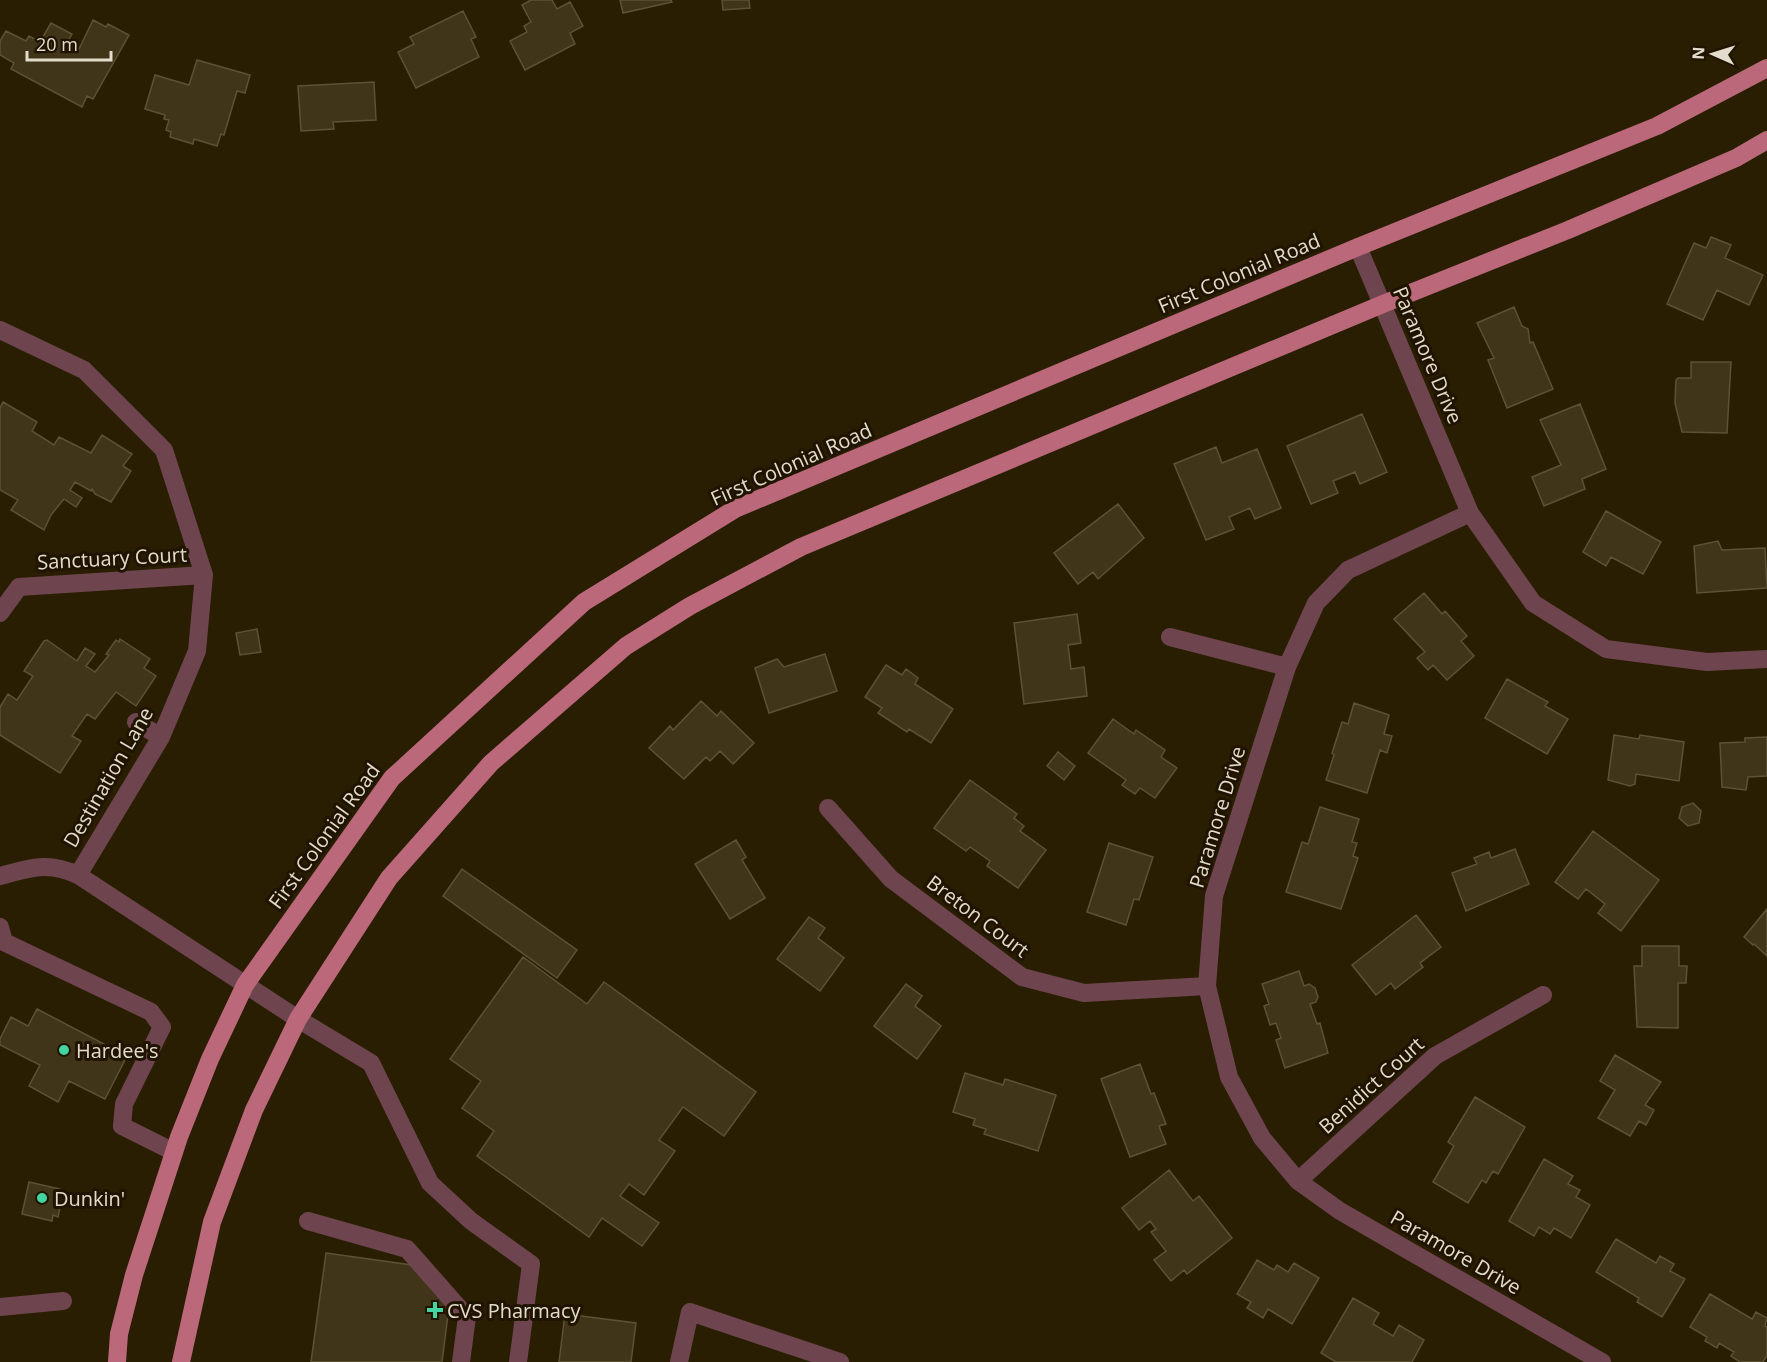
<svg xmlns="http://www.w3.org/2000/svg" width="1767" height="1362" viewBox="0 0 1767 1362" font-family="'Open Sans',sans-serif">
<rect width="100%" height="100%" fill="#291e02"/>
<path fill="#413519" stroke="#5e5134" stroke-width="1.5" d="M 531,0 L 552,0 L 557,9 L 570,2 L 583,26 L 570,33 L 575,44 L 525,70 L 510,41 L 527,32 L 524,26 L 531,22 L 522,5 Z
M 620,0 L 671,0 L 672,2 L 623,13 Z
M 722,0 L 749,0 L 750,8 L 723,10 Z
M 463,11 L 476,37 L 471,39 L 479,57 L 416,88 L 398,52 L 414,44 L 410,37 Z
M 93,20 L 106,27 L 108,24 L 129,35 L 93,99 L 87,96 L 82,107 L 11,69 L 14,63 L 0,55 L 0,41 L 6,31 L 26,41 L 29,36 L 40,42 L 51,23 L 72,34 L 67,43 L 79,49 Z
M 197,60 L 250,75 L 245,93 L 237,91 L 224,135 L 221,134 L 217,146 L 194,139 L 193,144 L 170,137 L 171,132 L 166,130 L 169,120 L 164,119 L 165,115 L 145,109 L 155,75 L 189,85 Z
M 374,82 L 376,120 L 333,122 L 334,129 L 301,131 L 298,86 Z
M 1711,237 L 1731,245 L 1725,258 L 1763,275 L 1749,305 L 1717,290 L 1703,320 L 1667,304 L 1694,243 L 1706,248 Z
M 1514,307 L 1522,326 L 1528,329 L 1530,343 L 1533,342 L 1553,389 L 1507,408 L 1488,360 L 1494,358 L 1477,323 Z
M 1691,362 L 1731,362 L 1727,433 L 1682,432 L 1675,403 L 1676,380 L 1678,378 L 1691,378 Z
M 3,402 L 37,422 L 32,431 L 54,445 L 59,437 L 91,453 L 102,435 L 132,454 L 123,466 L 131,471 L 111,502 L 95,494 L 92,489 L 91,491 L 75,482 L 70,490 L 82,498 L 76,507 L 64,499 L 51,515 L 44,530 L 11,510 L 18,500 L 0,490 L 0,408 Z
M 1580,404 L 1606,469 L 1582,479 L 1585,489 L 1544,506 L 1532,477 L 1561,465 L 1540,420 Z
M 1362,414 L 1387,472 L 1360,484 L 1355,472 L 1333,481 L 1338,493 L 1311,504 L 1287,446 Z
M 1216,447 L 1222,463 L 1257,449 L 1281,508 L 1255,519 L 1250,508 L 1229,517 L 1234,529 L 1206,540 L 1174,464 Z
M 1118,504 L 1144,538 L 1098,579 L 1093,572 L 1078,584 L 1054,553 Z
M 1606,511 L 1661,542 L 1643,574 L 1611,557 L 1606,566 L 1583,552 Z
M 1718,541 L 1722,550 L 1765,548 L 1767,588 L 1697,593 L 1694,546 Z
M 1424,593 L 1442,614 L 1445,611 L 1467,636 L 1461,641 L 1474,656 L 1447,680 L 1433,665 L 1428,670 L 1417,658 L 1425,652 L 1394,619 Z
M 1077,614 L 1081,643 L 1068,645 L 1071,669 L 1084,667 L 1087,696 L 1024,704 L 1014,623 Z
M 257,629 L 261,652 L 240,655 L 236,633 Z
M 120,639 L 150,659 L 144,668 L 156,676 L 136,706 L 116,692 L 95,719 L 87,714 L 72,736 L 81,741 L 60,773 L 0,735 L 0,707 L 8,694 L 17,700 L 33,676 L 24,671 L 44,641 L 47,640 L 77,661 L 85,648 L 95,654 L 86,666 L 95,672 L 109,655 L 106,654 L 116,640 L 119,642 Z
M 825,654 L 837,691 L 769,713 L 755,668 L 777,659 L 784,667 Z
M 886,665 L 902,675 L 906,669 L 918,678 L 915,684 L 953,709 L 931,743 L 909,729 L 907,732 L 878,713 L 882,708 L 865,697 Z
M 1507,679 L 1548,702 L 1545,706 L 1568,719 L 1547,754 L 1485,718 Z
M 701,701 L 717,716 L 721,711 L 754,743 L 733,764 L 720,751 L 710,761 L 706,757 L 684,779 L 649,748 L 670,726 L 673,730 Z
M 1354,703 L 1389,715 L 1384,734 L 1392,736 L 1387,753 L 1380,750 L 1367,793 L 1326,780 L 1334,755 L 1332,753 L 1342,722 L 1348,724 Z
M 1113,719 L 1134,734 L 1136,730 L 1165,750 L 1161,757 L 1177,768 L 1155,798 L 1140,788 L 1135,794 L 1122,785 L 1126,780 L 1088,753 Z
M 1614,735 L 1639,739 L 1640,735 L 1684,742 L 1679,781 L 1636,774 L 1635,784 L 1630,786 L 1608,780 Z
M 1767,737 L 1767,776 L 1748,777 L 1746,790 L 1722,787 L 1720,743 L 1745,742 L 1745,738 Z
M 1058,752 L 1075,766 L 1064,780 L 1047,766 Z
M 970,780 L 1017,814 L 1014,818 L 1024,826 L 1020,831 L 1046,850 L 1018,888 L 987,866 L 990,861 L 970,847 L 966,851 L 934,828 Z
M 1693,803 L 1701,811 L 1699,823 L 1688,826 L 1679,818 L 1682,807 Z
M 1320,807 L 1359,819 L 1352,842 L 1357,843 L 1353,856 L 1358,858 L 1341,909 L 1286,892 L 1302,842 L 1308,844 Z
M 1593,831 L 1659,880 L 1621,931 L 1598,913 L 1605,904 L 1586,889 L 1578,899 L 1555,882 Z
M 736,840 L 746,857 L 742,860 L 765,898 L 730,919 L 695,864 Z
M 1109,843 L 1153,857 L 1139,900 L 1134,899 L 1126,925 L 1087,912 Z
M 1515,849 L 1529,884 L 1466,911 L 1452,873 L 1477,864 L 1474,858 L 1489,852 L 1491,858 Z
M 462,869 L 577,950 L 557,978 L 443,896 Z
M 1767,909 L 1767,956 L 1754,944 L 1753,945 L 1744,937 Z
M 1416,915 L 1441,947 L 1420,963 L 1423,967 L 1395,989 L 1391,983 L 1376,995 L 1352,965 Z
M 809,917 L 825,928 L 818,938 L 844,958 L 820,991 L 777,959 Z
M 1642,946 L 1679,946 L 1679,966 L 1687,966 L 1686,983 L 1678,983 L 1678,1028 L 1637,1027 L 1634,966 L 1642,966 Z
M 523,957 L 587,1004 L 604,982 L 756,1092 L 724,1136 L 683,1107 L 659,1140 L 675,1151 L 644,1195 L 629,1184 L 620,1196 L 659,1223 L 642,1246 L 602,1218 L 589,1237 L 477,1156 L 494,1131 L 462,1108 L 481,1081 L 450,1059 Z
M 1299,971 L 1304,986 L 1309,984 L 1315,988 L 1318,997 L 1316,1002 L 1310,1004 L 1317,1024 L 1320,1023 L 1328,1053 L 1285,1068 L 1276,1040 L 1281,1038 L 1276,1023 L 1270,1025 L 1264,1006 L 1269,1004 L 1262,984 Z
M 906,984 L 922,996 L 915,1006 L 941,1026 L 917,1059 L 874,1026 Z
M 37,1009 L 127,1056 L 105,1099 L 69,1081 L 58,1102 L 29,1086 L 40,1065 L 0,1045 L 0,1039 L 11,1017 L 28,1026 Z
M 1615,1055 L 1661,1082 L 1645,1105 L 1654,1110 L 1646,1125 L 1639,1121 L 1630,1136 L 1598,1118 L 1615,1090 L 1600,1081 Z
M 1140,1064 L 1151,1094 L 1154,1093 L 1166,1124 L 1159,1126 L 1166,1144 L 1130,1157 L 1101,1079 Z
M 965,1073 L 1003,1085 L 1005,1079 L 1056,1095 L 1038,1151 L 984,1134 L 986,1129 L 973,1125 L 975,1119 L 953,1112 Z
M 1475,1097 L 1525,1127 L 1498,1174 L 1493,1171 L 1486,1183 L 1482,1180 L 1468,1203 L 1433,1182 L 1454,1146 L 1448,1142 Z
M 1544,1159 L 1573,1176 L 1568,1184 L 1580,1190 L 1576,1197 L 1590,1205 L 1571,1238 L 1554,1228 L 1550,1234 L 1539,1227 L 1534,1236 L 1509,1221 Z
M 1169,1170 L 1193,1201 L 1199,1196 L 1232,1238 L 1187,1274 L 1184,1270 L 1171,1281 L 1154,1260 L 1166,1251 L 1151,1232 L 1156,1229 L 1150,1221 L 1139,1230 L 1122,1208 Z
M 29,1182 L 60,1189 L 56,1206 L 60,1207 L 58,1217 L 53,1215 L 52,1221 L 22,1214 Z
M 1616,1239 L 1656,1263 L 1660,1256 L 1674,1264 L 1670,1271 L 1685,1279 L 1662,1317 L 1637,1302 L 1639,1298 L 1596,1272 Z
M 326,1253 L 412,1265 L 449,1307 L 442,1362 L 311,1362 Z
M 1257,1260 L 1274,1270 L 1277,1265 L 1288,1272 L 1294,1263 L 1319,1278 L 1292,1324 L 1268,1309 L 1263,1318 L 1247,1308 L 1251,1302 L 1237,1294 Z
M 1710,1294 L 1752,1319 L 1756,1312 L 1767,1318 L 1765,1326 L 1767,1327 L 1767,1355 L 1763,1362 L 1740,1362 L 1731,1356 L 1734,1352 L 1719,1343 L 1717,1348 L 1705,1341 L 1707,1337 L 1690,1327 Z
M 1353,1298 L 1379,1313 L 1373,1324 L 1393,1336 L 1399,1325 L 1424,1340 L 1412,1362 L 1336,1362 L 1321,1353 Z
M 565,1314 L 636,1323 L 631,1362 L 559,1362 Z"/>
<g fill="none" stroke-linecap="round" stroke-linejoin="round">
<path stroke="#6e454e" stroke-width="18" d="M 1358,247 L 1470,513 L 1533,603 L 1606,649 L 1707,662 L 1767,659
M 0,330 L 84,370 L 164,450 L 204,575 L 197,651 L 161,737 L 78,875
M 1470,513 L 1348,570 L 1316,603 L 1287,667 L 1214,896 L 1207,986 L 1229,1077 L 1262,1138 L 1298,1181 L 1340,1211 L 1602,1362
M 0,613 L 19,587 L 204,575
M 1170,637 L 1287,667
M 136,722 L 161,737
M 828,808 L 891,879 L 1022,977 L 1084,993 L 1207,986
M 0,876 C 31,868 47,861 78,875 L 298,1019 L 371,1063 L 430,1183 L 471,1221 L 531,1264 L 518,1362
M 0,927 L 4,942 L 151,1012 L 162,1027 L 124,1104 L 122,1126 L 174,1152
M 1298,1181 L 1435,1056 L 1543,995
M 308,1221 L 407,1249 L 467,1317 L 461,1362
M 0,1307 L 63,1301
M 679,1362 L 690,1312 L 840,1362"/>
<path stroke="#bb687b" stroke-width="18" d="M 117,1362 L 119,1334 L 134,1275 L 179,1137 L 210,1059 L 245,985 L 392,778 L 584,602 L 735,509 L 1358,247 L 1657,126 L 1767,68
M 181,1362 L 212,1222 L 254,1110 L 298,1019 L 389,878 L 491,763 L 626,646 L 690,606 L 801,547 L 1383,304 L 1568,230 L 1736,158 L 1767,140"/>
</g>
<g fill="#42d4a1" stroke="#201400" stroke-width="2">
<circle cx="64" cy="1050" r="6"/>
<circle cx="42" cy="1198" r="6"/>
<path d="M432 1301h6v6h6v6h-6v6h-6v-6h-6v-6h6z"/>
</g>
<g text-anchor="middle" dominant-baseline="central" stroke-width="6" stroke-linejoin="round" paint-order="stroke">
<g font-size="20" fill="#e3dccc" stroke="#201400">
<text transform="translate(1239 273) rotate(-23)">First Colonial Road</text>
<text transform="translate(1428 355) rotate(67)">Paramore Drive</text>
<text transform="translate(791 464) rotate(-24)">First Colonial Road</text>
<text transform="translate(112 558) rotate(-3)">Sanctuary Court</text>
<text transform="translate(108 777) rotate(-60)">Destination Lane</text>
<text transform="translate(1217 817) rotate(-73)">Paramore Drive</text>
<text transform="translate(324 836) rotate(-54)">First Colonial Road</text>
<text transform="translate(978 916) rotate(37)">Breton Court</text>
<text transform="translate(1371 1085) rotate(-42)">Benidict Court</text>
<text transform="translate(1456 1252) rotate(30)">Paramore Drive</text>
</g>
<g font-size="20" fill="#e3dccc" stroke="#201400" text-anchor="start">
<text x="76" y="1050">Hardee's</text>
<text x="54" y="1198">Dunkin'</text>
<text x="447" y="1310">CVS Pharmacy</text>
</g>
</g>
<g transform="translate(1713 54) rotate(273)" stroke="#201400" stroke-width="4.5" paint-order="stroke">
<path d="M0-4.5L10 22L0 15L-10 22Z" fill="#e3dccc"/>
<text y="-9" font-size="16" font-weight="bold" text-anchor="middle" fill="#e3dccc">N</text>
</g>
<path d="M27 51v9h84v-9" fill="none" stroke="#e3dccc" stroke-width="3"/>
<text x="36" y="51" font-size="18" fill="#e3dccc" stroke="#201400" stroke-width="4.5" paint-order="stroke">20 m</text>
</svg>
